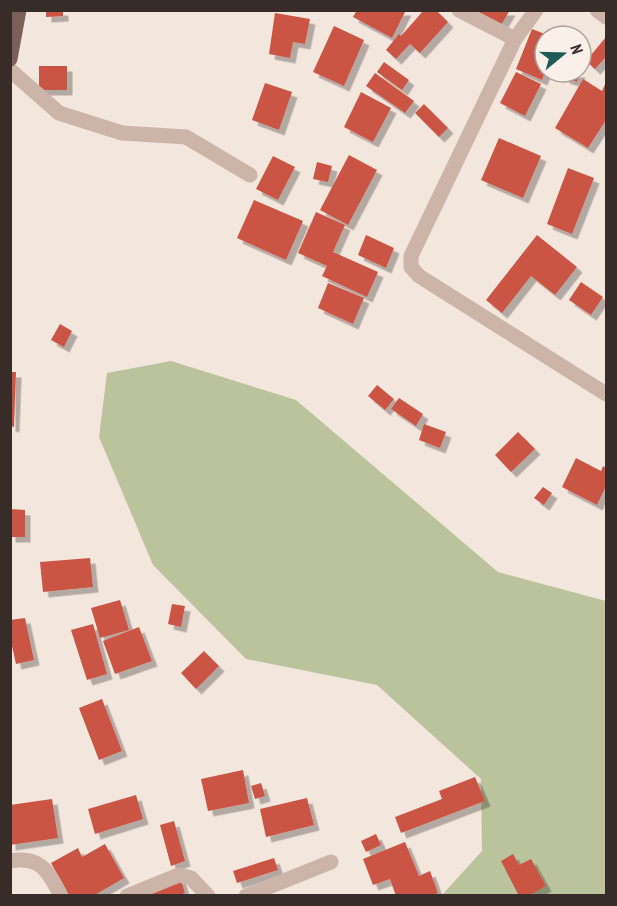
<svg xmlns="http://www.w3.org/2000/svg" width="617" height="906" viewBox="0 0 617 906" font-family="'PT Sans Narrow',sans-serif">
<defs>
<filter id="shadow"><feDropShadow dx="5.5" dy="5.5" stdDeviation="0" flood-color="#0004"/></filter>
</defs>
<rect width="100%" height="100%" fill="#f3e6dd"/>
<path fill="#bac39c" d="M 171,361 L 296,400 L 498,572 L 606,601 L 606,895 L 442,895 L 482,851 L 481,779 L 377,685 L 246,659 L 153,565 L 99,437 L 107,373 Z"/>
<path fill="#ca5444" filter="url(#shadow)" d="M 46,10 L 63,10 L 63,16 L 46,17 Z
M 357,10 L 406,10 L 392,38 L 353,17 Z
M 424,10 L 436,10 L 448,22 L 420,53 L 410,44 L 396,59 L 386,50 L 399,34 L 401,36 Z
M 473,10 L 510,10 L 500,27 Z
M 275,13 L 310,19 L 305,44 L 293,42 L 290,58 L 269,54 Z
M 334,26 L 364,40 L 344,86 L 313,72 Z
M 532,29 L 550,36 L 545,36 L 545,72 L 542,80 L 516,69 Z
M 606,37 L 606,57 L 595,69 L 586,61 Z
M 384,62 L 409,80 L 402,90 L 377,72 Z
M 39,66 L 67,66 L 67,90 L 39,90 Z
M 516,72 L 541,84 L 525,116 L 500,103 Z
M 565,72 L 580,72 L 577,82 L 564,78 Z
M 375,73 L 414,101 L 405,113 L 366,86 Z
M 583,79 L 602,91 L 606,82 L 606,120 L 588,148 L 555,128 Z
M 265,83 L 292,92 L 279,130 L 252,120 Z
M 361,92 L 391,108 L 373,142 L 344,127 Z
M 424,104 L 448,128 L 439,137 L 415,113 Z
M 499,138 L 541,156 L 523,198 L 481,180 Z
M 349,155 L 377,170 L 348,225 L 320,210 Z
M 273,156 L 295,167 L 278,200 L 256,189 Z
M 317,162 L 332,166 L 328,182 L 313,179 Z
M 568,168 L 594,178 L 572,234 L 547,224 Z
M 254,200 L 303,221 L 286,260 L 237,238 Z
M 316,212 L 345,225 L 333,252 L 378,272 L 367,297 L 322,276 L 327,266 L 298,253 Z
M 366,235 L 394,248 L 386,268 L 358,255 Z
M 537,235 L 577,267 L 555,295 L 531,276 L 502,313 L 486,300 Z
M 581,282 L 603,297 L 591,315 L 569,300 Z
M 328,283 L 364,298 L 353,324 L 318,308 Z
M 60,324 L 72,331 L 64,347 L 51,340 Z
M 10,372 L 16,372 L 14,427 L 10,426 Z
M 377,385 L 394,399 L 385,410 L 368,396 Z
M 399,398 L 423,414 L 416,426 L 391,409 Z
M 424,424 L 446,432 L 440,448 L 419,440 Z
M 518,432 L 535,449 L 511,472 L 495,455 Z
M 576,458 L 601,471 L 603,466 L 606,468 L 606,486 L 597,505 L 562,487 Z
M 543,487 L 552,493 L 544,505 L 534,498 Z
M 10,509 L 25,510 L 25,537 L 10,537 Z
M 90,558 L 93,587 L 43,592 L 40,562 Z
M 120,600 L 129,630 L 100,638 L 91,608 Z
M 172,604 L 185,606 L 181,627 L 168,624 Z
M 25,618 L 34,660 L 16,664 L 10,637 L 10,620 Z
M 93,624 L 107,674 L 87,680 L 71,630 Z
M 139,627 L 152,661 L 115,674 L 103,641 Z
M 204,651 L 219,666 L 196,689 L 181,673 Z
M 102,699 L 122,751 L 99,760 L 79,708 Z
M 243,770 L 249,803 L 208,811 L 201,779 Z
M 475,777 L 485,801 L 401,833 L 395,817 L 442,799 L 439,791 Z
M 261,783 L 265,796 L 255,799 L 251,786 Z
M 136,795 L 143,819 L 95,834 L 88,809 Z
M 307,798 L 314,825 L 266,837 L 260,809 Z
M 52,799 L 58,838 L 10,845 L 10,805 Z
M 174,821 L 185,861 L 171,866 L 160,825 Z
M 376,834 L 381,845 L 366,852 L 361,841 Z
M 405,842 L 419,876 L 430,871 L 438,893 L 431,896 L 396,896 L 390,879 L 373,885 L 363,859 Z
M 105,844 L 124,878 L 93,896 L 69,896 L 51,863 L 78,848 L 82,857 Z
M 513,854 L 519,865 L 531,859 L 546,886 L 528,896 L 519,896 L 501,861 Z
M 274,858 L 278,870 L 237,883 L 233,871 Z
M 180,877 L 185,893 L 177,896 L 126,896 Z"/>
<g fill="none" stroke-linecap="round" stroke-linejoin="round">
<path stroke="#ccb4a8" stroke-width="15" d="M 459,10 L 515,39
M 536,10 L 515,39 L 411,256 L 411,267 L 419,276 L 606,394
M 597,10 L 606,17
M 10,70 L 59,113 L 122,133 L 186,137 L 250,175
M 10,861 C 41,856 48,871 61,896
M 127,896 L 179,875 L 191,878 L 208,896
M 246,896 L 331,862"/>
<path stroke="#7b6059" stroke-width="15" d="M 10,59 L 19,10"/>
</g>
<rect width="617" height="906" fill="none" stroke="#382c28" stroke-width="24"/>
<g transform="translate(563 54) rotate(71)"><circle r="28" fill="#faf0e9" stroke="#aca29c" stroke-width="1.5"/>
<path d="M0-4.5L10 22L0 15L-10 22Z" fill="#1c5b58"/>
<text y="-9" font-size="16" font-weight="bold" text-anchor="middle" fill="#382c28">N</text>
</g>
</svg>
